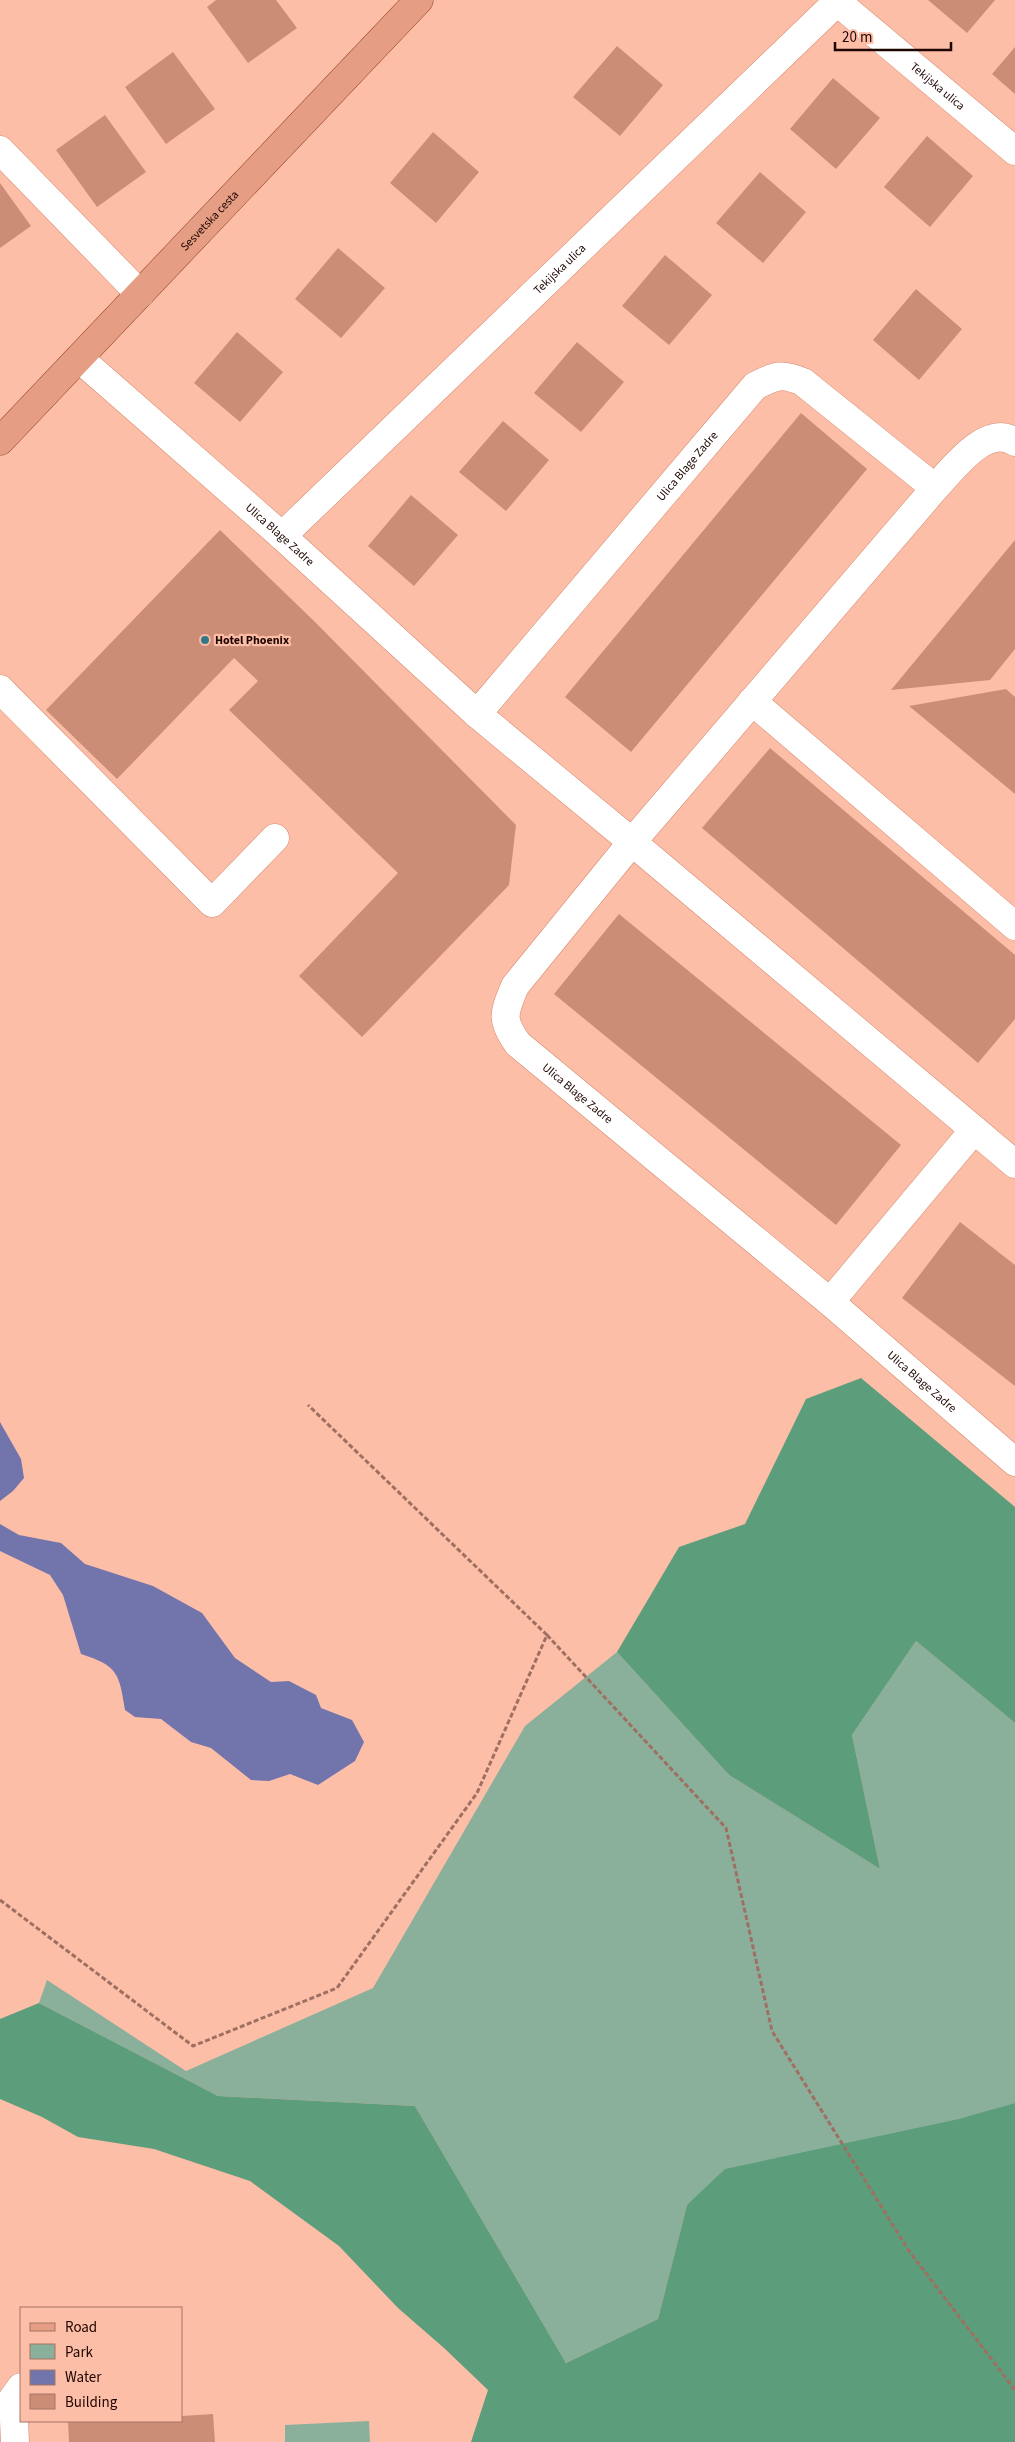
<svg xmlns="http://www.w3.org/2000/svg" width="1015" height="2442" viewBox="0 0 1015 2442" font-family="'Source Sans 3',sans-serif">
<rect width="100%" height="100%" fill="#fdbea8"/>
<path fill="#8ab09b" d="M 916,1641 L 1015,1723 L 1015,2103 L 687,2205 L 658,2319 L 566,2363 L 415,2106 L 218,2096 L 39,2003 L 47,1980 L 186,2071 L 373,1988 L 525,1726 L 617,1652 L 729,1775 L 880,1869 L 852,1735 Z
M 369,2421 L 370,2442 L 285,2442 L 285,2425 Z"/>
<path fill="#5c9d7c" d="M 861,1378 L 1015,1507 L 1015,1723 L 916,1641 L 852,1735 L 880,1869 L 729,1775 L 617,1652 L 679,1547 L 745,1524 L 806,1399 Z
M 39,2003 L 218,2096 L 415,2106 L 566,2363 L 658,2319 L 687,2205 L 725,2169 L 959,2119 L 1015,2103 L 1015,2442 L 471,2442 L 488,2390 L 444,2348 L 398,2308 L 339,2246 L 250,2181 L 154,2149 L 78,2137 L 42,2117 L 0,2099 L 0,2019 Z"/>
<path fill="#7175ac" d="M 0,1422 L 21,1459 L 24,1478 L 13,1491 L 0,1501 Z
M 0,1524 L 19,1535 L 61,1543 L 85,1564 L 153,1586 L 202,1613 L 235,1658 L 271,1682 L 289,1681 L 316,1695 L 321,1708 L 352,1720 L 364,1742 L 355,1761 L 318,1785 L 290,1774 L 269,1781 L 251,1780 L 211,1748 L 191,1742 L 161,1719 L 135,1717 L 125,1710 C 119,1673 118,1666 81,1654 L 63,1595 L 50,1575 L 0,1551 Z"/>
<path fill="#cc8d76" d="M 216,0 L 276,0 L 297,28 L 248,63 L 207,7 Z
M 928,0 L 995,0 L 967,33 Z
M 617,46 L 663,85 L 620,136 L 573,97 Z
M 1015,47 L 1015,94 L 992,74 Z
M 173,52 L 215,109 L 166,144 L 125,87 Z
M 833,78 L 880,118 L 836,169 L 790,129 Z
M 105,115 L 146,172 L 97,207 L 56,150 Z
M 433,132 L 479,172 L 436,223 L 390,183 Z
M 927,136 L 973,176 L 930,227 L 884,187 Z
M 760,172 L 806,212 L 763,263 L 716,223 Z
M 0,183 L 31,226 L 0,248 Z
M 338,248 L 385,288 L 341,338 L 295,299 Z
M 665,255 L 712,295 L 669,345 L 622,306 Z
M 916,289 L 962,329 L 919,380 L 873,340 Z
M 237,332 L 283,372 L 240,422 L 194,383 Z
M 577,342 L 624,382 L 581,432 L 534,393 Z
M 801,413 L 867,469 L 631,752 L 565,697 Z
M 503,421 L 549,460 L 506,511 L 459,472 Z
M 411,495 L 458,535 L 414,586 L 368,546 Z
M 220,530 L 315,622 L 516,825 L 509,885 L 362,1037 L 299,976 L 398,873 L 229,710 L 258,681 L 234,658 L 117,779 L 46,710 Z
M 1015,540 L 1015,649 L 990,680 L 891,690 Z
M 1006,689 L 1015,697 L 1015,794 L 909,706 Z
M 770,748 L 1015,955 L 1015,1019 L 978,1063 L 702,828 Z
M 619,914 L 901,1145 L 836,1225 L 554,994 Z
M 960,1222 L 1015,1265 L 1015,1386 L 902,1298 Z
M 213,2414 L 215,2442 L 69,2442 L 68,2421 L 181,2421 L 181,2416 Z"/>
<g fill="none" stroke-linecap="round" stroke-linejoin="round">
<g stroke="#d48a6f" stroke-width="29">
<g id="minor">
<path id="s1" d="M 835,0 L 1015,151"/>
<path d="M 0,150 L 140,294"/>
<path id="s2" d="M 80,359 L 282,536 L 477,714 L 632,842 L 1015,1164"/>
<path id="s3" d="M 1015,442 C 987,422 952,470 935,488 L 632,842 L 515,986 C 504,1013 500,1019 518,1044 L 830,1302 L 1015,1462"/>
<path id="s4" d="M 282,536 L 837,2"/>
<path d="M 0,689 L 212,903 L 275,838"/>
<path d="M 752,701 L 1015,926"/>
<path id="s5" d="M 477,714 L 755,386 C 776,375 782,373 803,382 L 935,488"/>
<path d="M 830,1302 L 974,1130"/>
<path d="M 15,2442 L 13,2398 L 21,2387"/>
</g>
</g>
<g stroke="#943f20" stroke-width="29">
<g id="major">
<path id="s6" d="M 0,441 L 419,0"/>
</g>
</g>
<path stroke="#9f7061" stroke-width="3" stroke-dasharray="5 2.5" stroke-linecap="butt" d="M 547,1635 L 726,1828 L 772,2031 L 909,2251 L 1015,2390
M 0,1900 L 193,2046 L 337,1988 L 477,1793 L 547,1635 L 308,1405"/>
<use href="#minor" stroke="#fff" stroke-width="28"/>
<use href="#major" stroke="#e59e83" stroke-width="28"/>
</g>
<circle fill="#357589" stroke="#fdbea8" stroke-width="2" cx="205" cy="640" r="5"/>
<g text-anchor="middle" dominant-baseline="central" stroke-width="4.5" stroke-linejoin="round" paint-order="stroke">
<g font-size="12" fill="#1e0500" stroke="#fdbea8">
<text stroke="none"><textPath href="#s1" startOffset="134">Tekijska ulica</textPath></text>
<text stroke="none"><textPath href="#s6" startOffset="304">Sesvetska cesta</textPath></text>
<text stroke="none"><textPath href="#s4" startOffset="385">Tekijska ulica</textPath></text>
<text stroke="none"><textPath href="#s5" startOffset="325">Ulica Blage Zadre</textPath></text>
<text stroke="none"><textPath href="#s2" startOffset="266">Ulica Blage Zadre</textPath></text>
<text stroke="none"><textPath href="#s3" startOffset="892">Ulica Blage Zadre</textPath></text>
<text stroke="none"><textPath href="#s3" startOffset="1341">Ulica Blage Zadre</textPath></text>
</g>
<g font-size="12" font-weight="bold" fill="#1e0500" stroke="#fdbea8" text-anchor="start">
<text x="215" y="640">Hotel Phoenix</text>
</g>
</g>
<rect x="20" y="2307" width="162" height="115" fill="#fdbea8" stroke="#a47465"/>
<rect x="30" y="2323" width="25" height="8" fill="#e59e83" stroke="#a47465"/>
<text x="65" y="2332" font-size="15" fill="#1e0500">Road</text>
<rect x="30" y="2344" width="25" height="15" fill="#8ab09b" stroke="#a47465"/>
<text x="65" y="2357" font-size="15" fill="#1e0500">Park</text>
<rect x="30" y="2370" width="25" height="15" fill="#7175ac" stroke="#a47465"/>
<text x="65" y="2382" font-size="15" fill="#1e0500">Water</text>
<rect x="30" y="2394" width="25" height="15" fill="#cc8d76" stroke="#a47465"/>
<text x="65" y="2407" font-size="15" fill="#1e0500">Building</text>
<path d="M835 42v8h116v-8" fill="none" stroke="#1e0500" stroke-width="2.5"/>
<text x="842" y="42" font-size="15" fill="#1e0500" stroke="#fdbea8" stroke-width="4" paint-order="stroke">20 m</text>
</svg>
